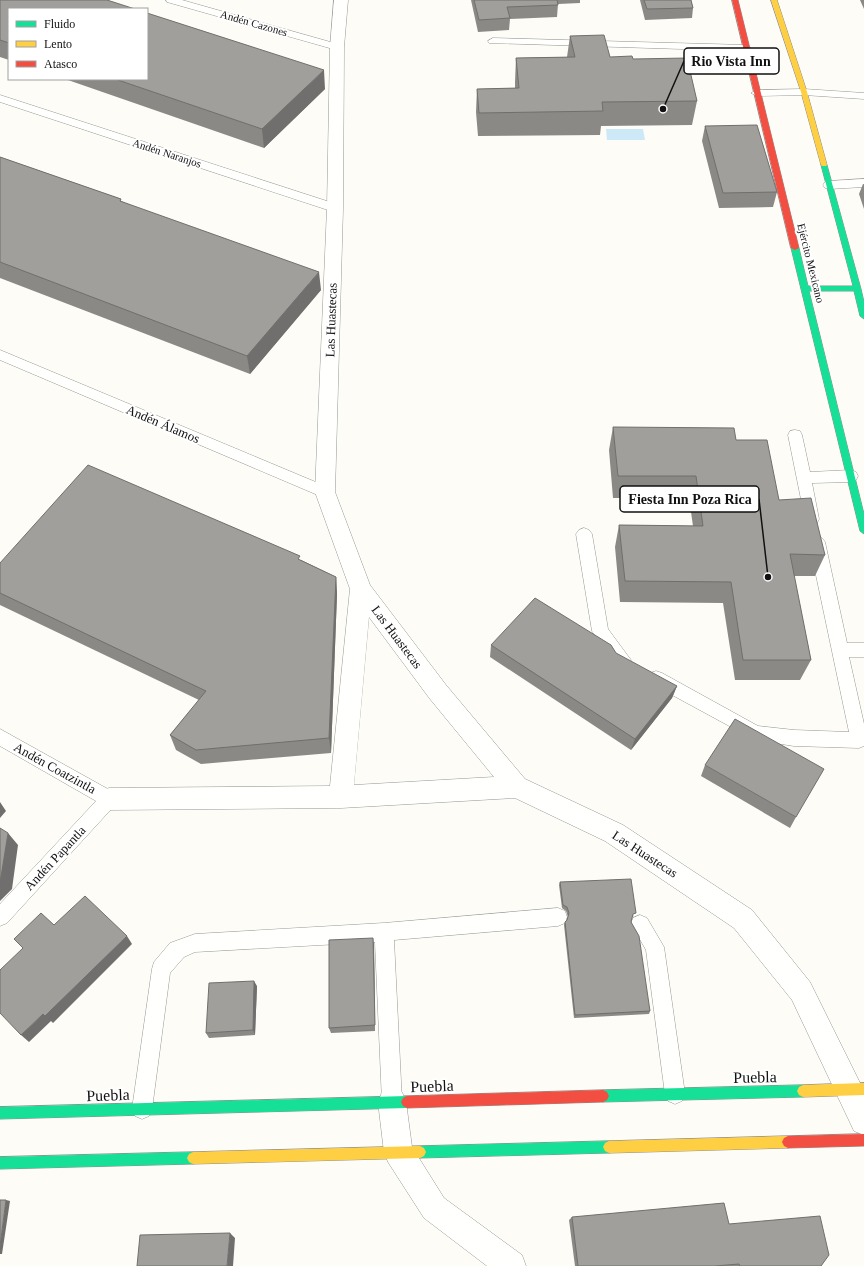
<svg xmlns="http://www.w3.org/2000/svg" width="864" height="1266" viewBox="0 0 864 1266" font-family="'Times New Roman',serif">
<rect width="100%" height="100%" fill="#fdfcf7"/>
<path fill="#cde8f7" d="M 606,129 L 643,129 L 645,140 L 607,140 Z"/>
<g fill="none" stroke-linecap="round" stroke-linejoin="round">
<g stroke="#979795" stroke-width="1">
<path id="lane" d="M 166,0 L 182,0 L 341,45 L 342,47 L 341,49 L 333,49 L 167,2 Z
M 493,38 L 746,45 L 751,48 L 746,51 L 489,43 L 488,41 Z
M 804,89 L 864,93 L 864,99 L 804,95 L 757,96 L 751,93 L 757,90 Z
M 0,95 L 339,205 L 341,208 L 339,211 L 331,211 L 0,102 Z
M 864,179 L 864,187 L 829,189 L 825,188 L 823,185 L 825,182 L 829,181 Z
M 0,350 L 330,488 L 332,492 L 330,496 L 325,498 L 320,496 L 0,360 Z
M 795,430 L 800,431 L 802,435 L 810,472 L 851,470 L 856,472 L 858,476 L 856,480 L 851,482 L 812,483 L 819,519 L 817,523 L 812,525 L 807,523 L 805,519 L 788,435 L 790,431 Z
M 584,528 L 589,530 L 592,534 L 608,629 L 631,660 L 629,665 L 623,667 L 614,664 L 592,631 L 576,534 L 579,530 Z
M 817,536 L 822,538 L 825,542 L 847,643 L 864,643 L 864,657 L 849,657 L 864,724 L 864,746 L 859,748 L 794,746 L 755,740 L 650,683 L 648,678 L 650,673 L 656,671 L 662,673 L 758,726 L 794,730 L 849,732 L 809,542 L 812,538 Z
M 0,729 L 115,793 L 118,799 L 115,805 L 7,923 L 0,926 L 0,904 L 96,801 L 0,746 Z
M 558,908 L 565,911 L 567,917 L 565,923 L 558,926 L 394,940 L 402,1102 L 399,1109 L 392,1112 L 385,1109 L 382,1102 L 375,942 L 195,952 L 184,957 L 170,973 L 152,1109 L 149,1116 L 142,1119 L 135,1116 L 132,1109 L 152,969 L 154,962 L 170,943 L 195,934 L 384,923 Z
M 640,915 L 647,918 L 664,947 L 685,1094 L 682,1101 L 675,1104 L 668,1101 L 665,1094 L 646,950 L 631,924 L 633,918 Z"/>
</g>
<g stroke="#979795" stroke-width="1">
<path id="street" d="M 334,0 L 348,0 L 344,47 L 343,208 L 335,492 L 370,585 L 446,685 L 525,779 L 623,825 L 752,910 L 810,982 L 864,1091 L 864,1135 L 854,1131 L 792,1000 L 734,928 L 605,841 L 515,798 L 341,808 L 109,810 L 101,807 L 97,799 L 101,791 L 109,788 L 330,786 L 350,589 L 315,492 L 327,208 L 330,47 ZM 369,617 L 430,699 L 494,777 L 354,785 Z
M 392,1088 L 402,1092 L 406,1102 L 412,1147 L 444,1198 L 522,1255 L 526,1266 L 487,1266 L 424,1218 L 388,1162 L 384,1152 L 378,1102 L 382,1092 Z"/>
</g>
<g stroke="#8e8d8b" stroke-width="1">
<path id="fast" d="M 824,163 L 827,165 L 861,289 L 864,302 L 864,319 L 860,316 L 854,291 L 809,291 L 864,514 L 864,534 L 860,531 L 791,248 L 795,246 L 799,248 L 808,286 L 853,286 L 821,165 Z
M 803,1085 L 807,1087 L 809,1091 L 807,1095 L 803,1097 L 603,1102 L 599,1100 L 597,1096 L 599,1092 L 603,1090 Z
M 407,1096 L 411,1098 L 413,1102 L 411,1106 L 407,1108 L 0,1119 L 0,1107 Z
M 609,1141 L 613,1143 L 615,1147 L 613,1151 L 609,1153 L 420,1158 L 416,1156 L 414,1152 L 416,1148 L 420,1146 Z
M 193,1152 L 197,1154 L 199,1158 L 197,1162 L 193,1164 L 0,1169 L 0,1157 Z"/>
</g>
<g stroke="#8e8d8b" stroke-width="1">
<path id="slow" d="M 771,0 L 777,0 L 807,92 L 827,165 L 826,166 L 822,166 L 821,165 L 801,92 Z
M 864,1083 L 864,1095 L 803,1097 L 799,1095 L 797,1091 L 799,1087 L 803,1085 Z
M 788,1136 L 792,1138 L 794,1142 L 792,1146 L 788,1148 L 609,1153 L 605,1151 L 603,1147 L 605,1143 L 609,1141 Z
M 420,1146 L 424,1148 L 426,1152 L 424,1156 L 420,1158 L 193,1164 L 189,1162 L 187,1158 L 189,1154 L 193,1152 Z"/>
</g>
<g stroke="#8e8d8b" stroke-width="1">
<path id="jam" d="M 732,0 L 738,0 L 799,248 L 795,250 L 791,248 Z
M 603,1090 L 607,1092 L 609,1096 L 607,1100 L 603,1102 L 407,1108 L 403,1106 L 401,1102 L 403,1098 L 407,1096 Z
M 864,1134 L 864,1146 L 788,1148 L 784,1146 L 782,1142 L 784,1138 L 788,1136 Z"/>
</g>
<use href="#lane" fill="#fffffe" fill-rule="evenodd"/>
<use href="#street" fill="#fffffe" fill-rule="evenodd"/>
<use href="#fast" fill="#16e098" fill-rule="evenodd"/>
<use href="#slow" fill="#ffcf43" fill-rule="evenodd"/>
<use href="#jam" fill="#f24e42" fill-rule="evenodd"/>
</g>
<path fill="#8a8986" d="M 0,0 L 9,9 L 9,60 L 0,57 Z
M 471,0 L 580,0 L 580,3 L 558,4 L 557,17 L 510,19 L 509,30 L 478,32 Z
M 640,0 L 691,0 L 693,8 L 692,18 L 645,20 Z
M 860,0 L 864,0 L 864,9 Z
M 570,36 L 610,57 L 633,59 L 697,101 L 692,125 L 601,126 L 600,135 L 478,136 L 476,112 L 477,89 L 515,88 L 515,82 L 516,58 L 567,57 Z
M 65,79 L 147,79 L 325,89 L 264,148 Z
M 705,126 L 777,192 L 773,207 L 719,208 L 702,141 Z
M 0,157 L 121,199 L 121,201 L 321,290 L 250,374 L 0,278 Z
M 863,184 L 864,184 L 864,209 L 859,194 Z
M 613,427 L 736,440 L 779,500 L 825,555 L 815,576 L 794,576 L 811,660 L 800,680 L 735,680 L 723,603 L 620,602 L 615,547 L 619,525 L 693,526 L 689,498 L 613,498 L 609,450 Z
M 301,560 L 336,577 L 337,594 L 331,753 L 201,764 L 176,750 L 170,735 L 199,700 L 0,605 L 0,563 Z
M 491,645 L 677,686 L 672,698 L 631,750 L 490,657 Z
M 705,765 L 796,817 L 790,828 L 701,776 Z
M 560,882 L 634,916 L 632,917 L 631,922 L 650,1011 L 649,1014 L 574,1018 L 564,925 L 565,922 L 567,920 L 568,917 L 566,911 L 562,908 L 559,885 Z
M 374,944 L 375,1031 L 331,1033 L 329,1028 Z
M 257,986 L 255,1035 L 209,1038 L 206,1033 Z
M 572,1217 L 729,1224 L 821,1266 L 575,1266 L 569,1220 Z"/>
<path fill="#716f6d" d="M 324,70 L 325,89 L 264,148 L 262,129 Z
M 319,272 L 321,290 L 250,374 L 247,356 Z
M 336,577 L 337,594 L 331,753 L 329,738 Z
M 677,686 L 672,698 L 631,750 L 635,739 Z
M 0,802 L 6,811 L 0,818 Z
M 8,833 L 18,845 L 12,889 L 0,901 L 0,879 Z
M 127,936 L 132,944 L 53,1023 L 51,1021 L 29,1042 L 21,1035 L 43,1014 Z
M 373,938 L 374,944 L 375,1031 L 375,1025 Z
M 254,981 L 257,986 L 255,1035 L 253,1030 Z
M 6,1200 L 10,1201 L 2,1254 L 0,1254 L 0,1246 Z
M 230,1233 L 235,1238 L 233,1266 L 227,1266 Z"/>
<path fill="#a19f9c" stroke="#716f6d" d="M 0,0 L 107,0 L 135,9 L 9,9 L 9,43 L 0,40 Z
M 474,0 L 557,0 L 558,5 L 507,7 L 510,18 L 479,20 Z
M 644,0 L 691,0 L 693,8 L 647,9 Z
M 147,13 L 324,70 L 262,129 L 115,79 L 147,79 Z
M 604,35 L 610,57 L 632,56 L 633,59 L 687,58 L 697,101 L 602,102 L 603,111 L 479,113 L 477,89 L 519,88 L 516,58 L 575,57 L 570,36 Z
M 757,125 L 777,192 L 723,193 L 705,126 Z
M 0,157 L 121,199 L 120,201 L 319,272 L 247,356 L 0,262 Z
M 613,427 L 734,428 L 736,440 L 767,440 L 779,500 L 811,498 L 825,555 L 790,554 L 811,660 L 743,660 L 731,582 L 625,581 L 619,525 L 703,526 L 696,476 L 618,476 Z
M 88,465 L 300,556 L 298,559 L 336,577 L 329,738 L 196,750 L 170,735 L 206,691 L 0,593 L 0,563 Z
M 535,598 L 611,645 L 616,653 L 677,686 L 635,739 L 491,645 Z
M 735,719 L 824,769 L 796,817 L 705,765 Z
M 0,828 L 8,833 L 1,877 L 0,879 Z
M 631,879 L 636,913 L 633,914 L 631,922 L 639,936 L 650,1011 L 575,1015 L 565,922 L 567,920 L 569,913 L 567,907 L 563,905 L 560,882 Z
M 85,896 L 127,936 L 45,1016 L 43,1014 L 21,1035 L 0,1013 L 0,970 L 23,948 L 14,939 L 41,913 L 54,925 Z
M 373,938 L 375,1025 L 329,1028 L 329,940 Z
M 254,981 L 253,1030 L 206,1033 L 209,983 Z
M 0,1200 L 6,1200 L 0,1246 Z
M 724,1203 L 729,1224 L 820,1216 L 829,1255 L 821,1266 L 740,1266 L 739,1264 L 715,1266 L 578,1266 L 572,1217 Z
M 230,1233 L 227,1266 L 137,1266 L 140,1235 Z"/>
<g text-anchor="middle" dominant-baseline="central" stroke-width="4" stroke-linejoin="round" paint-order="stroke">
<g font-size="11" fill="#111" stroke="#fff">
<text transform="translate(254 23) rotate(16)">Andén Cazones</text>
<text transform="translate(167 153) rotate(18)">Andén Naranjos</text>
<text transform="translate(811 263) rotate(76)">Ejército Mexicano</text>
</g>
<g font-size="13" fill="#111" stroke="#fff">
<text transform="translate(331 320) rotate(-88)">Las Huastecas</text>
<text transform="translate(163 424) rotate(23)">Andén Álamos</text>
<text transform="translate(397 637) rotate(53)">Las Huastecas</text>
<text transform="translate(55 768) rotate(29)">Andén Coatzintla</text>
<text transform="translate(645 854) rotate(33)">Las Huastecas</text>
<text transform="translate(55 858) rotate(-47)">Andén Papantla</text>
</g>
<g font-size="16" fill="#111" stroke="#fff">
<text transform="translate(755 1077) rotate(-1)">Puebla</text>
<text transform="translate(432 1086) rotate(-2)">Puebla</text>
<text transform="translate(108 1095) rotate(-2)">Puebla</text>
</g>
</g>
<path fill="none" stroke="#111" stroke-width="1.5" d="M663 109L684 61M768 577L759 499"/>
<g fill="#111" stroke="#fff" stroke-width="1.5">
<circle cx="663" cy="109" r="4"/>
<circle cx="768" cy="577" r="4"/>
</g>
<g fill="#fff" stroke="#111" stroke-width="1.5">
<rect x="684" y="48" width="95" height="26" rx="4"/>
<rect x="620" y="486" width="139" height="26" rx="4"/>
</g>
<g font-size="14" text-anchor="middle" font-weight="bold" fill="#111">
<text x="731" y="66">Rio Vista Inn</text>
<text x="690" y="504">Fiesta Inn Poza Rica</text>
</g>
<rect x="8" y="8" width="140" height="72" fill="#ffffff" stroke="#a0a0a0"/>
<rect x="16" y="21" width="20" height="6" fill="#16e098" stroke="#a0a0a0"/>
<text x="44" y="28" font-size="12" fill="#111111">Fluido</text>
<rect x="16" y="41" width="20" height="6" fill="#ffcf43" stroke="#a0a0a0"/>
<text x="44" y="48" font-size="12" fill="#111111">Lento</text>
<rect x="16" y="61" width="20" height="6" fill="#f24e42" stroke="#a0a0a0"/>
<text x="44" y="68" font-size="12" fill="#111111">Atasco</text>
</svg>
